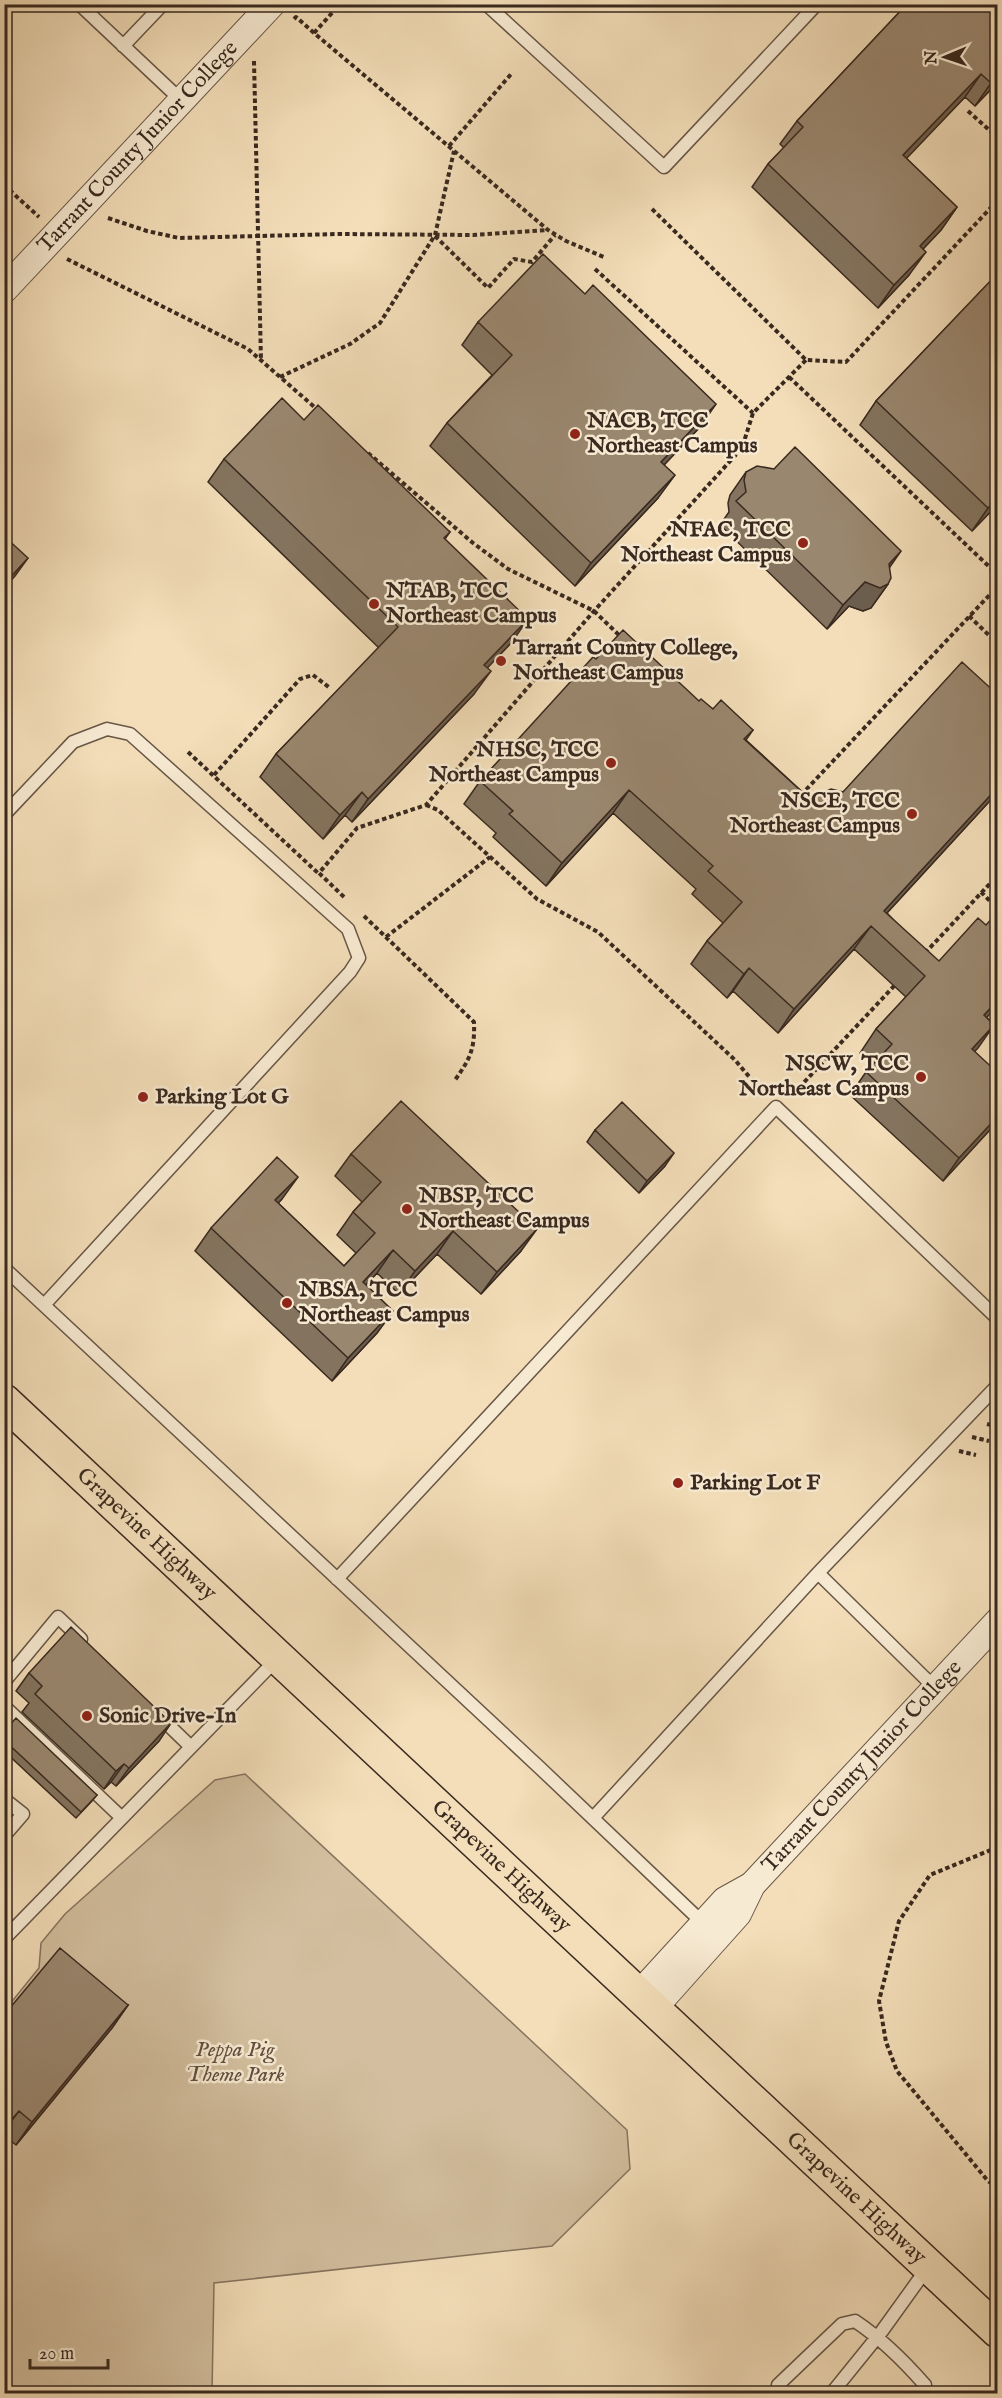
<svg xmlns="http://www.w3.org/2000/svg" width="1002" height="2398" viewBox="0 0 1002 2398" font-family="'IM FELL English',serif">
<rect width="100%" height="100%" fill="#f3deb9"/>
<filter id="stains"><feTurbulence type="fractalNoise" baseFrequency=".00333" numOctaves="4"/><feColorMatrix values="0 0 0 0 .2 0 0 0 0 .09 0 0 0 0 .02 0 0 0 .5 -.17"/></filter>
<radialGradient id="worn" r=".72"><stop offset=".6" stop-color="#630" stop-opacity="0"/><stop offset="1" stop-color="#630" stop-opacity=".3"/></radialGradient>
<path fill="#d3bf9f" stroke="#86745f" stroke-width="1.5" d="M 245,1774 L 627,2130 L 630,2169 L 552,2246 L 214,2283 L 212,2393 L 5,2394 L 5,2010 L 39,1968 L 41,1943 L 65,1914 L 215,1780 Z"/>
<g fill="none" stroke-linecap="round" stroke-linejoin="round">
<g stroke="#685646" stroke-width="15">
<path id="lane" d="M 79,4 L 182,101
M 486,4 L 664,167 L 817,4
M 123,46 L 163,4
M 4,815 L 73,742 L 107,729 L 130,734 L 348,929 L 359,958 L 350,972 L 44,1305
M 4,1268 L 540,1768 L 703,1923
M 818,1573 L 935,1688
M 337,1579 L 776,1107 L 998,1319
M 4,1682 L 58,1617 L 81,1639
M 4,1706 L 122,1818
M 157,1714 L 191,1747
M 4,1799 L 23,1814 L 4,1836
M 593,1818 L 818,1573 L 998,1385
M 4,1939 L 278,1658
M 778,2385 L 842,2324 L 855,2321 C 882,2339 904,2361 925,2385 L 924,2394
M 831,2394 L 882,2331 L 928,2267"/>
</g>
<g stroke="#685646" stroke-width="28">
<g id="street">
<path id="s1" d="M 4,290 L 272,4"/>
<path d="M 639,1994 L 725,1900 L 752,1885"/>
<path id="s2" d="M 654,2008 L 738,1914 L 752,1885 L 998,1621"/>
</g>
</g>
<g stroke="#39291f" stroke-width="36">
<g id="primary">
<path id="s3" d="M 4,1401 L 998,2331"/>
</g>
</g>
<path stroke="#39291f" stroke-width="4" stroke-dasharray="4.5 3" stroke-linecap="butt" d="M 294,19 L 296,17 L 314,33 L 548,230 L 566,241 L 606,258
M 314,33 L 340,4
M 254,61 L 261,360
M 968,111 L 998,138
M 449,146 L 512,73
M 4,185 L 39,217
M 652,209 L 806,360 L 846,362 L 998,200
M 108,218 L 147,231 L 179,238 L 338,234 L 473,235 L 548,230
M 435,236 L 488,288 L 514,259 L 532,262 L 555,235
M 67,259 L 248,349 L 319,411
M 595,269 L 753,413
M 280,377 L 350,344 L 380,323 L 435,235 L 454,151
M 789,377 L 998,575
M 368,453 L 473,543 L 508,569 L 594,611 L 622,638
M 969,616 L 998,644
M 188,752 L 319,874
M 214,775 L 300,679 L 313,675 L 330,688
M 801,795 L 998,586
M 426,805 L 438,810 L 537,899 L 598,932 L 735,1060 L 763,1093
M 981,892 L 998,909
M 344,897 L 319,873 L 357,828 L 426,805 L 594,611 L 742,448 L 753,413 L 806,360
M 364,916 L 474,1022 C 475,1049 470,1059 455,1080
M 386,937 L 490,857
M 925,953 L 998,875
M 794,1093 L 895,985
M 987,1424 L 998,1427
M 972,1437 L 989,1441
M 959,1451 L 976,1455
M 998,1847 L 930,1875 L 899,1921 L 879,2001 L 886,2042 L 897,2071 L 988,2181 L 998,2188"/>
<use href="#lane" stroke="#f7ead2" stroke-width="12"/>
<use href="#street" stroke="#f7ead2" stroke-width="26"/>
<use href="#primary" stroke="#f3deb9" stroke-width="33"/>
</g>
<path fill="#84745f" stroke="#39291f" stroke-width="1.5" d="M 907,4 L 998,82 L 975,106 L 965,97 L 906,158 L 957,207 L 941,230 L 923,249 L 909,275 L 878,308 L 752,187 L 768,164 L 784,148 L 780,144 L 797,121 Z
M 998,273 L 998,504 L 972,531 L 860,425 L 876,401 Z
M 478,322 L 700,427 L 664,465 L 658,498 L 575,586 L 430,446 L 447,423 L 492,375 L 462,345 Z
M 304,420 L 450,532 L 445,539 L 512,642 L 487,668 L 474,694 L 352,822 L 345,815 L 323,839 L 260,777 L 276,754 L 379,648 L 208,482 L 224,459 Z
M 746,472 L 889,568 L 888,584 L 871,608 L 863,611 L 849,606 L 827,629 L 720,525 L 729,512 L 728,503 L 730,495 Z
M 596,659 L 699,701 L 713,709 L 753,730 L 746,740 L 810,799 L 843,792 L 998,695 L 998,792 L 887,913 L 994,1025 L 974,1052 L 998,1121 L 943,1181 L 850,1095 L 866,1072 L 873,1064 L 860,1053 L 876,1029 L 906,997 L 854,949 L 778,1033 L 733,991 L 727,998 L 691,964 L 707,941 L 723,923 L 692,894 L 696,889 L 613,813 L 546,886 L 493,837 L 496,833 L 464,804 L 480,781 Z
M 595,1130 L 665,1166 L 639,1193 L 587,1142 Z
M 351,1154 L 521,1251 L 481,1294 L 437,1254 L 399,1294 L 377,1273 L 366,1285 L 393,1311 L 377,1333 L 332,1381 L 195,1251 L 211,1228 L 282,1199 L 278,1203 L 344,1266 L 356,1253 L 337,1235 L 353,1212 L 362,1202 L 335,1176 Z
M 29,1673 L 171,1723 L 159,1741 L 116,1786 L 111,1782 L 104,1789 L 22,1712 L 29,1703 L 16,1691 Z
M 4,1731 L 97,1795 L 92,1801 L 76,1818 L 4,1751 Z
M 128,2005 L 112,2028 L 16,2145 L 4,2135 L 4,2015 Z"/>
<path fill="#6c5e4e" stroke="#39291f" stroke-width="1.5" d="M 981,74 L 965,97 L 887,179 L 903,155 Z
M 998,76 L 998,82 L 975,106 L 991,83 Z
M 957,207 L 941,230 L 904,269 L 920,246 Z
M 926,252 L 909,275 L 878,308 L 894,285 Z
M 716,404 L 700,427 L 645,485 L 661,462 Z
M 675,475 L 658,498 L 575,586 L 591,563 Z
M 998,498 L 998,504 L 972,531 L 988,508 Z
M 901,551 L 885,574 L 888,584 L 871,608 L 863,611 L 849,606 L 827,629 L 843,605 L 865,582 L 889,564 Z
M 28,558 L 15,576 L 4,588 L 4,584 L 6,582 Z
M 528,619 L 512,642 L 468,688 L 484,665 Z
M 491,671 L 474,694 L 352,822 L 368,799 Z
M 998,787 L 998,792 L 873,928 L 884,911 Z
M 629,790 L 613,813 L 546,886 L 562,863 Z
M 362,792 L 345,815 L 323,839 L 340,815 Z
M 871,926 L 854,949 L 778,1033 L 794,1009 Z
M 749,968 L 733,991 L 727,998 L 744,974 Z
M 998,1000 L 998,1005 L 968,1038 L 984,1015 Z
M 994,1025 L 978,1048 L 955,1072 L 972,1049 Z
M 998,1116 L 998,1121 L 943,1181 L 959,1158 Z
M 674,1153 L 665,1166 L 639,1193 L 647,1181 Z
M 298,1177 L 282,1199 L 259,1223 L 275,1200 Z
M 537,1229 L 521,1251 L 481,1294 L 497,1272 Z
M 453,1231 L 437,1254 L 399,1294 L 415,1271 Z
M 393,1250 L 377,1273 L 347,1305 L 363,1282 Z
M 393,1311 L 377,1333 L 332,1381 L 348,1358 Z
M 171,1723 L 159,1741 L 116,1786 L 129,1768 Z
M 124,1764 L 111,1782 L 104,1789 L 116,1771 Z
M 128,2005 L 112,2028 L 16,2145 L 32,2122 Z
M 19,2111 L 4,2131 L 4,2128 Z"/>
<path fill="#9a876f" stroke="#39291f" stroke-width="1.5" d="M 907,4 L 998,4 L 998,76 L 991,83 L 981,74 L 903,155 L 957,207 L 920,246 L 926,252 L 894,285 L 768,164 L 803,127 L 797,121 Z
M 543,254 L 585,294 L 593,285 L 716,404 L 661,462 L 675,475 L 591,563 L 447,423 L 512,355 L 478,322 Z
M 998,273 L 998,498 L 988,508 L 876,401 Z
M 282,398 L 304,420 L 318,405 L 450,532 L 444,538 L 528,619 L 484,665 L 491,671 L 368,799 L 362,792 L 340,815 L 276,754 L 398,627 L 224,459 Z
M 795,447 L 901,551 L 889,564 L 891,578 L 888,584 L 880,588 L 865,582 L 843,605 L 736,501 L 746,492 L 744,480 L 746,472 L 757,466 L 774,469 Z
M 4,536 L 28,558 L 6,582 L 4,581 Z
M 623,630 L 699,701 L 701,699 L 713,709 L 721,700 L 753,730 L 744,739 L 810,799 L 831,789 L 843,792 L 962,662 L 998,695 L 998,787 L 884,911 L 939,961 L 978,918 L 986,925 L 998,912 L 998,1000 L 984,1015 L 994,1025 L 972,1049 L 998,1073 L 998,1116 L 959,1158 L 866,1072 L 892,1044 L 876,1029 L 925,976 L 871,926 L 794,1009 L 749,968 L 744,974 L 707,941 L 742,902 L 708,871 L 713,866 L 629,790 L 562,863 L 509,814 L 513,811 L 480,781 L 593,657 L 596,659 Z
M 401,1101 L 537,1229 L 497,1272 L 453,1231 L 415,1271 L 393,1250 L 363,1282 L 393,1311 L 348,1358 L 211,1228 L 277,1157 L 298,1177 L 275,1200 L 344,1266 L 375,1233 L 353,1212 L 381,1182 L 351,1154 Z
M 622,1102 L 674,1153 L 647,1181 L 595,1130 Z
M 71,1627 L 171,1723 L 129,1768 L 124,1764 L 116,1771 L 35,1694 L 42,1686 L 29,1673 Z
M 16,1718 L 97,1795 L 81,1812 L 4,1740 L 4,1731 Z
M 60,1948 L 128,2005 L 32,2122 L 19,2111 L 4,2128 L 4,2015 Z"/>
<g fill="#8f2418" stroke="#f7ead2" stroke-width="2">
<circle cx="575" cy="434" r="6"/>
<circle cx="803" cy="543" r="6"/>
<circle cx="374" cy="604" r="6"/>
<circle cx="501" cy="661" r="6"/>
<circle cx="611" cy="763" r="6"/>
<circle cx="912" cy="814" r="6"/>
<circle cx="921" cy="1077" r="6"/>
<circle cx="143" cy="1097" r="6"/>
<circle cx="407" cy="1209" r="6"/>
<circle cx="287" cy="1303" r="6"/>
<circle cx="678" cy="1483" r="6"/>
<circle cx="87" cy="1716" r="6"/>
</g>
<g text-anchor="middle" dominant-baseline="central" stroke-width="5" stroke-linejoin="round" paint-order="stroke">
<g font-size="22" fill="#39291f" stroke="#f7ead2">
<text stroke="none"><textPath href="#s1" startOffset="196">Tarrant County Junior College</textPath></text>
<text stroke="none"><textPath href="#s3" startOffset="195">Grapevine Highway</textPath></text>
<text stroke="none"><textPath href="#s2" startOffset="320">Tarrant County Junior College</textPath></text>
<text stroke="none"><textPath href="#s3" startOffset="681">Grapevine Highway</textPath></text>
<text stroke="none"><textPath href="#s3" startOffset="1167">Grapevine Highway</textPath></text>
</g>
<g font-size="22" font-weight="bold" fill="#39291f" stroke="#f7ead2" text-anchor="start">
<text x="587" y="421">NACB, TCC<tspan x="587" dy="25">Northeast Campus</tspan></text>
<text x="791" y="530" text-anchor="end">NFAC, TCC<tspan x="791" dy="25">Northeast Campus</tspan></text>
<text x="386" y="591">NTAB, TCC<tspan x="386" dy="25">Northeast Campus</tspan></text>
<text x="513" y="648">Tarrant County College,<tspan x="513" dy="25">Northeast Campus</tspan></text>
<text x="599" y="750" text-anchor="end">NHSC, TCC<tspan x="599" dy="25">Northeast Campus</tspan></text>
<text x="900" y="801" text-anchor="end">NSCE, TCC<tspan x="900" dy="25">Northeast Campus</tspan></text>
<text x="909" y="1064" text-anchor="end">NSCW, TCC<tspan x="909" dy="25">Northeast Campus</tspan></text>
<text x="155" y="1097">Parking Lot G</text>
<text x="419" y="1196">NBSP, TCC<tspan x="419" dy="25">Northeast Campus</tspan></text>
<text x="299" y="1290">NBSA, TCC<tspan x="299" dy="25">Northeast Campus</tspan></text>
<text x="690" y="1483">Parking Lot F</text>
<text x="99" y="1716">Sonic Drive-In</text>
</g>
<g font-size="22" font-style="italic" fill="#604e3f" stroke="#f7ead2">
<text x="235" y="2050">Peppa Pig<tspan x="235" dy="25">Theme Park</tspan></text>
</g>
</g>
<rect width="1002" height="2398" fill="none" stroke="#f3deb9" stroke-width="24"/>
<rect x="6" y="6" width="990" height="2386" fill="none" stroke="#39291f" stroke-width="3"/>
<rect x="12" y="12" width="978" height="2374" fill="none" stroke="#39291f" stroke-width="1.5"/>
<g transform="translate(945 57) rotate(268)" stroke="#f7ead2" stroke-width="4.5" paint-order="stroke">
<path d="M0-4.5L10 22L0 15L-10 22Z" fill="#39291f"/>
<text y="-9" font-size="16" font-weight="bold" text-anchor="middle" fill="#39291f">N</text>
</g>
<path d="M30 2359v9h78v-9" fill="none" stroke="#39291f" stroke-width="3"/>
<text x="39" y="2359" font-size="18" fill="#39291f" stroke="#f7ead2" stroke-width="4.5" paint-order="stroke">20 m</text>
<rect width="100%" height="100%" filter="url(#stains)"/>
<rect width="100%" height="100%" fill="url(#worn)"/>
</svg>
